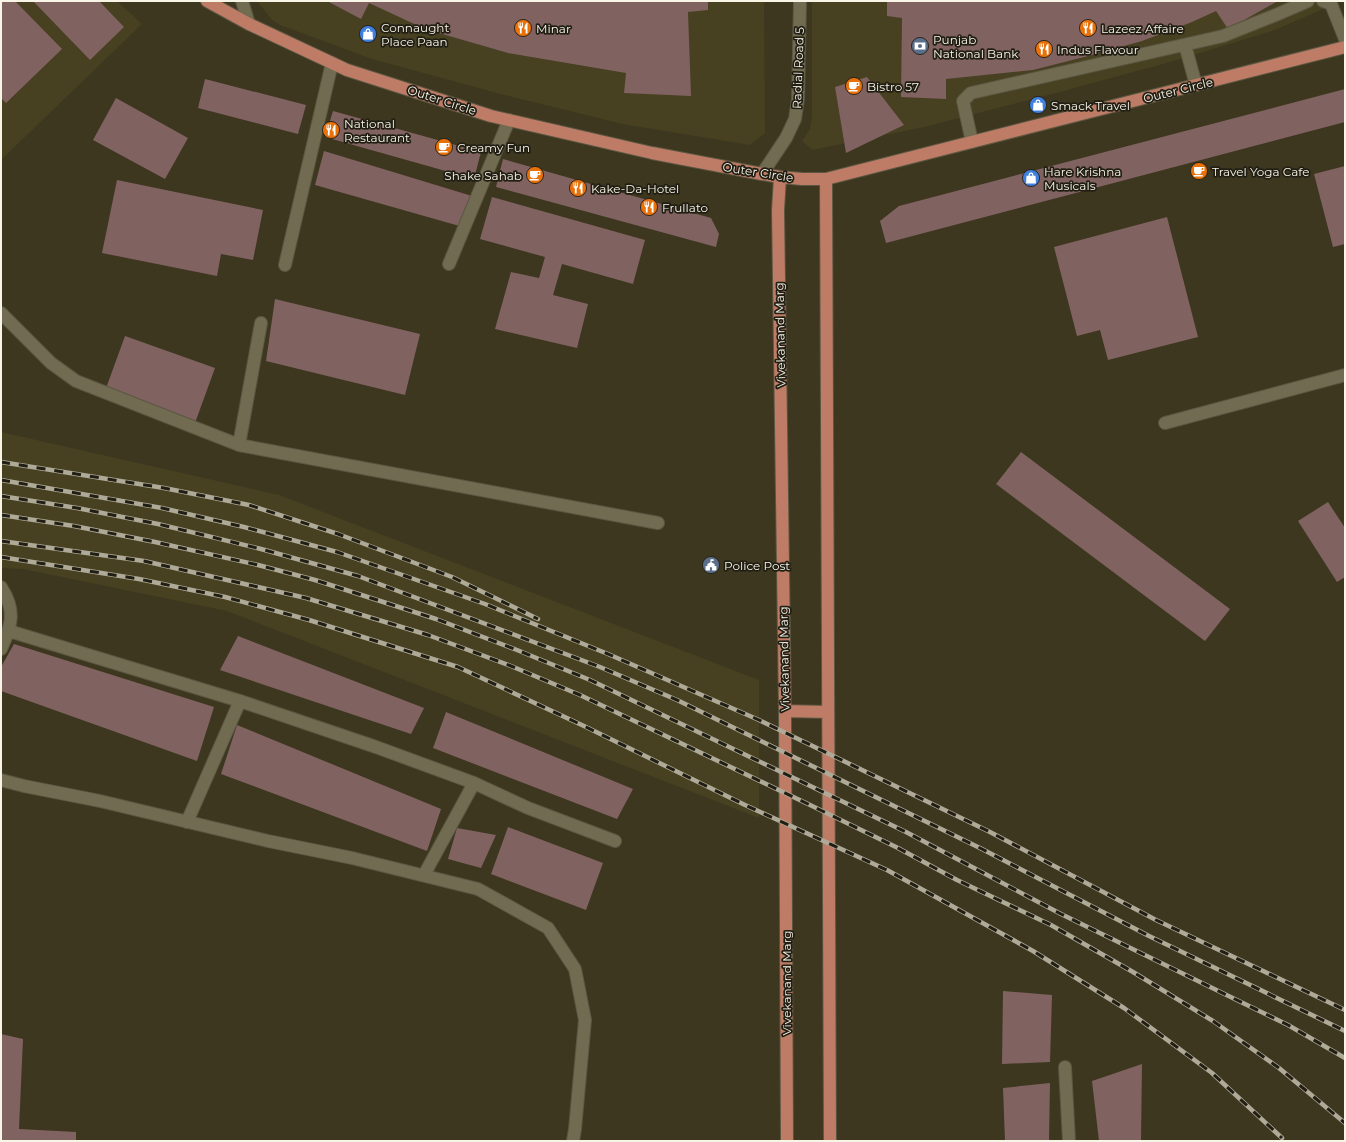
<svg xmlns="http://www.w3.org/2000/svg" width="1346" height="1142" viewBox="0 0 1346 1142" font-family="Montserrat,sans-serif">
<rect width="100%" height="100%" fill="#3d371f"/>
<path fill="#474021" d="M 1,1 L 117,1 L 142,24 L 1,160 Z
M 257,1 L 764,1 L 765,133 L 750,145 L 622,124 L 497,93 L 372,59 L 280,25 L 272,20 Z
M 812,1 L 1334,1 L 1333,5 L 1272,31 L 1170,62 L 1056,93 L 924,127 L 812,150 L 802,141 L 810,129 L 812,116 Z
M 1,432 L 279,495 L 759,680 L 759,818 L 227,611 L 23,569 L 1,568 Z"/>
<path fill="#806261" d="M 1,1 L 15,1 L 62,49 L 6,103 L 1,98 Z
M 33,1 L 99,1 L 124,27 L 90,60 Z
M 327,1 L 708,1 L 708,10 L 688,12 L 691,96 L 624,93 L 626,73 L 508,53 L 425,29 L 369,3 L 361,19 Z
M 887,1 L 1278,1 L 1228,29 L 1216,11 L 1192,22 L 1142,41 L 1088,56 L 1033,70 L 946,79 L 946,99 L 901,97 L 902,18 L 887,16 Z
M 867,77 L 904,125 L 846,153 L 835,87 Z
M 205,79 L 306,105 L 298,134 L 198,108 Z
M 1345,89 L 1345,122 L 886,243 L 880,221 L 899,206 Z
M 116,98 L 188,138 L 165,179 L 93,140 Z
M 333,111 L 481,152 L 474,179 L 325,137 Z
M 324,151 L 472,196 L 463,227 L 315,185 Z
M 503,159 L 711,218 L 719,234 L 716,247 L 496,187 Z
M 1345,166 L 1345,244 L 1333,247 L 1314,174 Z
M 117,180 L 263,210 L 253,260 L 221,254 L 217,276 L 102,253 Z
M 492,197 L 645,240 L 633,284 L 562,264 L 553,295 L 588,304 L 577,348 L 495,329 L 511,272 L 539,278 L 545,257 L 480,239 Z
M 1167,217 L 1198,337 L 1108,360 L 1100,330 L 1077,336 L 1054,247 Z
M 275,299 L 420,334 L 405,395 L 266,361 Z
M 125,336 L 215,368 L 195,423 L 105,391 Z
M 1021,452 L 1230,609 L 1205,641 L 996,484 Z
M 1328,502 L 1345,528 L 1345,577 L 1337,582 L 1298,521 Z
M 238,636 L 424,708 L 411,734 L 220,670 Z
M 14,644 L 214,707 L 197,761 L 1,691 L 1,667 Z
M 446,712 L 633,789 L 617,819 L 433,748 Z
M 237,725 L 441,809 L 427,851 L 221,774 Z
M 508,827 L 603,863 L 586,910 L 491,874 Z
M 457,828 L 496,835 L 481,868 L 448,859 Z
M 1003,991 L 1052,995 L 1050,1062 L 1002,1064 Z
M 1,1034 L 23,1039 L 19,1129 L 76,1132 L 76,1141 L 1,1141 Z
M 1142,1064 L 1141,1141 L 1099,1141 L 1092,1081 Z
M 1050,1083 L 1049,1141 L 1005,1141 L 1003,1088 Z"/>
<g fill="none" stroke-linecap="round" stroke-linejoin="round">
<g stroke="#5b5641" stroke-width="14">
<path id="minor" d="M 242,1 L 249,24
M 1323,1 L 1331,4 L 1345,39
M 1185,45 L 1196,85
M 972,142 L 963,101 L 971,93 L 1223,36 L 1278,14 L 1308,1
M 762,174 L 786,138 L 795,119 L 798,99 L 800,1
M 449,264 L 509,120
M 285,265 L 332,63
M 1,313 L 51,363 L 76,381 L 239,445 L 658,523
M 1165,423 L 1345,375
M 239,445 L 261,323
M 1,587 C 16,610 12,625 1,649
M 9,631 L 240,701 L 187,822
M 240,701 L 376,747 L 474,783 L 528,808 L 615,841
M 1,780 L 24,786 L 100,801 L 268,841 L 352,858 L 478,889 L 548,928 L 575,969 L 585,1020 L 575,1129 L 573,1141
M 424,875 L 474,783
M 1065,1067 L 1069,1141"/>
</g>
<g stroke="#5b5641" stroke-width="14">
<path id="major" d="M 207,1 L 249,24 L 347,70 L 491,116 L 652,153 L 762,174 L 780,177 L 802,179 L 826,179 L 1345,47
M 780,177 L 778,210 L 785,711 L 787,1141
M 826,179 L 830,1141
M 785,711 L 828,712"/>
</g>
<use href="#minor" stroke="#716b51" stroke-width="12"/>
<use href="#major" stroke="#be7c66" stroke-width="12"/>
<g stroke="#afaa98" stroke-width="4.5">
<path id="rail" d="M 1,462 L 164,488 L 249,505 L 338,534 L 452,577 L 538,619
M 1,480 L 162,508 L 244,527 L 337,552 L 485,604 L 608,654 L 759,720 L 990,832 L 1156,920 L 1345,1010
M 1,496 L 77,508 L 158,524 L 261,549 L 358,576 L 600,667 L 677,700 L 980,848 L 1149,936 L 1345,1031
M 1,515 L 74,526 L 155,542 L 258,565 L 315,580 L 436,619 L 517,650 L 590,680 L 906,832 L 1061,914 L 1288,1025 L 1345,1058
M 1,541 L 144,561 L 306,598 L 428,635 L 511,666 L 580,695 L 808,804 L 898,848 L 957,880 L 1051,925 L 1133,972 L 1213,1021 L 1279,1068 L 1345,1123
M 1,557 L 139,579 L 225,597 L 309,620 L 458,667 L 584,726 L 745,805 L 887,870 L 1033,951 L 1124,1008 L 1212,1073 L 1282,1138"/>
</g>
<use href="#rail" stroke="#211e14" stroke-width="3" stroke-dasharray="9" stroke-linecap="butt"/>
</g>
<defs>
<g id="restaurant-disc" transform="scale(0.9)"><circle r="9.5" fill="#e8710a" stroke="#211e14"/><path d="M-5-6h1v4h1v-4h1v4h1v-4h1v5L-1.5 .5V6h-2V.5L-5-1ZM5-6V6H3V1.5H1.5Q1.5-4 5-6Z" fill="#fff"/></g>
<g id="shop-disc" transform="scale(0.9)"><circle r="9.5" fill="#3f7fe0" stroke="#211e14"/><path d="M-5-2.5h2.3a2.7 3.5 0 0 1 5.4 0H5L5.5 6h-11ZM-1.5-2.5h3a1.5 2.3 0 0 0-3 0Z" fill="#fff"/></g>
<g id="bank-disc" transform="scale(0.9)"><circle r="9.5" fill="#5c6f8a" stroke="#211e14"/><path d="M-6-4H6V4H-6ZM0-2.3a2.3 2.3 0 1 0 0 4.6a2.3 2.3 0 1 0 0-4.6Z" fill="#fff"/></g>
<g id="cafe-disc" transform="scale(0.9)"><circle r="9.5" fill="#e8710a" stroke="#211e14"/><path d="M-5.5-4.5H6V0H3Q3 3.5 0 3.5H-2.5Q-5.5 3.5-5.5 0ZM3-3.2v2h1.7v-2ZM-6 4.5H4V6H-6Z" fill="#fff"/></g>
<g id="civic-disc" transform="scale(0.9)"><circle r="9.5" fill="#5c6f8a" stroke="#211e14"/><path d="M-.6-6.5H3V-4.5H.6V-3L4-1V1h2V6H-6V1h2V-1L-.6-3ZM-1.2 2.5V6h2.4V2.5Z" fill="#fff"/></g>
</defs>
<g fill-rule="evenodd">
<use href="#restaurant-disc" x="523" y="28"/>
<use href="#restaurant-disc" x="1088" y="28"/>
<use href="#shop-disc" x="368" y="34"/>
<use href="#bank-disc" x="920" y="46"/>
<use href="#restaurant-disc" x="1044" y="49"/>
<use href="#cafe-disc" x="854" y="86"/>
<use href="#shop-disc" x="1038" y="105"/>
<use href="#restaurant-disc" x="331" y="130"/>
<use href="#cafe-disc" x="444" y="147"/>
<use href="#cafe-disc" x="1199" y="171"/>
<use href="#cafe-disc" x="535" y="175"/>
<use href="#shop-disc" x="1031" y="178"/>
<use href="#restaurant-disc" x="578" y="188"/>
<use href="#restaurant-disc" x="649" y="207"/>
<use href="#civic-disc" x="711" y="565"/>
</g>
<g text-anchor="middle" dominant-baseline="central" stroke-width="3.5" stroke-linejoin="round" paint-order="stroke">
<g font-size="12" fill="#f8f4e6" stroke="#211e14" text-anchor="start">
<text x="381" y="27">Connaught<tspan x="381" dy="14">Place Paan</tspan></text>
<text x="536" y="28">Minar</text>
<text x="1101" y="28">Lazeez Affaire</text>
<text x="933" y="39">Punjab<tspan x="933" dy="14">National Bank</tspan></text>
<text x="1057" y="49">Indus Flavour</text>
<text x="867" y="86">Bistro 57</text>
<text x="1051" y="105">Smack Travel</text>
<text x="344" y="123">National<tspan x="344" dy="14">Restaurant</tspan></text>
<text x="457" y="147">Creamy Fun</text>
<text x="1044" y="171">Hare Krishna<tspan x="1044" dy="14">Musicals</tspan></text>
<text x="1212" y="171">Travel Yoga Cafe</text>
<text x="522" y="175" text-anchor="end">Shake Sahab</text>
<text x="591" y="188">Kake-Da-Hotel</text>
<text x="662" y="207">Frullato</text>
<text x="724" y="565">Police Post</text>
</g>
<g font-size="12" fill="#f8f4e6" stroke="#211e14">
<text transform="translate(798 68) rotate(-88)">Radial Road 5</text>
<text transform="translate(1178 90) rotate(-14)">Outer Circle</text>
<text transform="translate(442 100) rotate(18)">Outer Circle</text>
<text transform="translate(758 172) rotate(9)">Outer Circle</text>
<text transform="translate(780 335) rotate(-91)">Vivekanand Marg</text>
<text transform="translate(784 659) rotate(-91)">Vivekanand Marg</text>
<text transform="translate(786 983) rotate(-90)">Vivekanand Marg</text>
</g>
</g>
<rect width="1346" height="1142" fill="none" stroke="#f8f4e6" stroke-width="4"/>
</svg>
